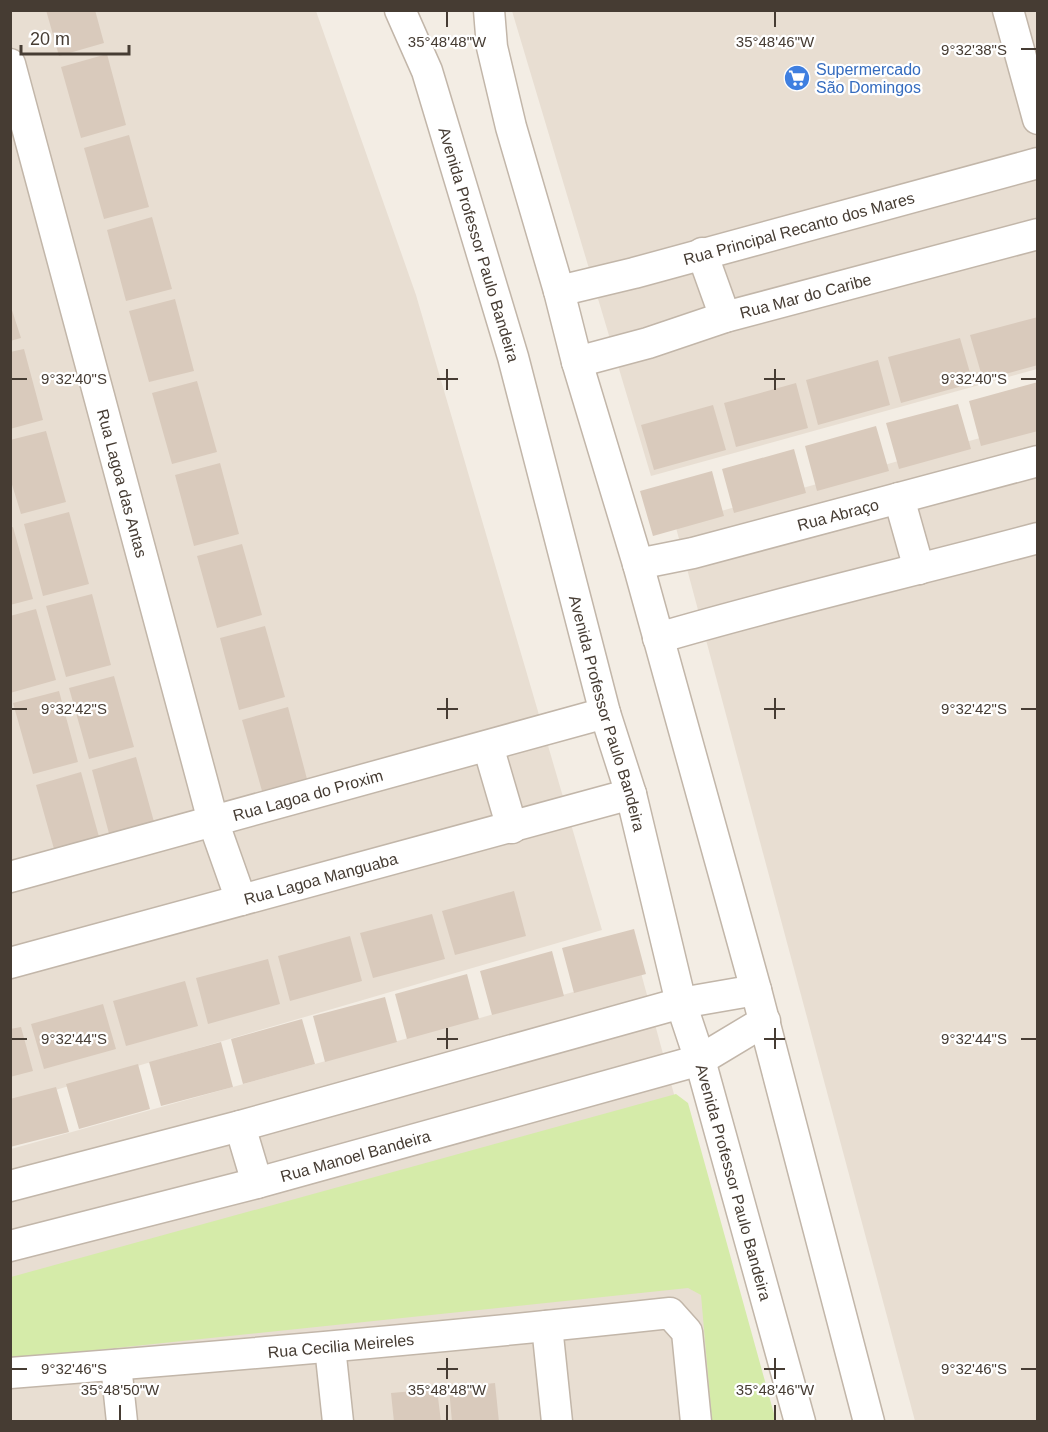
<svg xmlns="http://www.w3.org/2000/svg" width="1048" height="1432" viewBox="0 0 1048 1432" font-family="Helvetica,sans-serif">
<rect width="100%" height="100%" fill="#f3ede4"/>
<path fill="#e8ded2" d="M 11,11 L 316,11 L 416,295 L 602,930 L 11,1103 Z
M 512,11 L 1037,11 L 1037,369 L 651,476 Z
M 1037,422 L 1037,1421 L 915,1421 L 675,524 Z
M 641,973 L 763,1421 L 11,1422 L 11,1149 Z"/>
<path fill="#d5eba9" d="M 676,1094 L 688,1103 L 776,1421 L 712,1421 L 701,1295 L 688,1288 L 11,1359 L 11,1277 Z"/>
<path fill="#d9cabc" d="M 46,10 L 95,10 L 104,43 L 59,56 Z
M 107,54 L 126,125 L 81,138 L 61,67 Z
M 129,135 L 149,207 L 104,219 L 84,148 Z
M 152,217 L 172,289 L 126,301 L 107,230 Z
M 175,299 L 194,371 L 149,382 L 129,311 Z
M 10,304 L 21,338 L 10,341 Z
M 1038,317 L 1038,365 L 983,380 L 970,335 Z
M 960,338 L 973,383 L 901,403 L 888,357 Z
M 24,349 L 43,420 L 10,429 L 10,352 Z
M 878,360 L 890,405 L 818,425 L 806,380 Z
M 197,381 L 217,452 L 172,464 L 152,393 Z
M 1038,382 L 1038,431 L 981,446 L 969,401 Z
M 796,383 L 808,428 L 736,447 L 724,403 Z
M 958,404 L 971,449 L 899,469 L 886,423 Z
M 713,405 L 726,450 L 654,470 L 641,425 Z
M 876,426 L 889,471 L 817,491 L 805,446 Z
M 46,431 L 66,502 L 21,514 L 10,478 L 10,440 Z
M 794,449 L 806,493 L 734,513 L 722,469 Z
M 220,463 L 239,534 L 194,546 L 175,475 Z
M 712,471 L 724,516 L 653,536 L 640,491 Z
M 69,512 L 89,584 L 43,596 L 24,524 Z
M 13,527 L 33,599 L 10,605 L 10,528 Z
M 242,544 L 262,615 L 217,628 L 197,556 Z
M 92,594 L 111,665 L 66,677 L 46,606 Z
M 36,609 L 56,680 L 10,693 L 10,616 Z
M 265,626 L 285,697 L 239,710 L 220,638 Z
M 114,676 L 134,747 L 89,759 L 69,688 Z
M 59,691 L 78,762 L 33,774 L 13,703 Z
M 288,707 L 307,779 L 262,791 L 242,720 Z
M 136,757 L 156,829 L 111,841 L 92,770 Z
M 81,772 L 101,844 L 56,856 L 36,785 Z
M 514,891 L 526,936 L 455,955 L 442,911 Z
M 432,914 L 445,959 L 373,978 L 360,933 Z
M 634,929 L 646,974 L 574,993 L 562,948 Z
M 350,936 L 362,981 L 290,1001 L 278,956 Z
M 552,951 L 564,996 L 492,1015 L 480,971 Z
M 268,959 L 280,1004 L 208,1024 L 196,978 Z
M 467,974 L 479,1019 L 407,1039 L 395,994 Z
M 185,981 L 198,1026 L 126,1046 L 113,1001 Z
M 385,997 L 397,1042 L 325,1062 L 313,1016 Z
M 103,1004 L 116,1049 L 44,1069 L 31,1024 Z
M 302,1019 L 315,1064 L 243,1084 L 231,1039 Z
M 21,1027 L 33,1071 L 10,1077 L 10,1029 Z
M 221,1042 L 233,1087 L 161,1106 L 149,1062 Z
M 138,1064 L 150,1109 L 79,1129 L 66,1084 Z
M 56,1087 L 69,1132 L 10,1147 L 10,1099 Z
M 495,1383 L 499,1422 L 452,1422 L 449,1388 Z
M 437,1389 L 441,1422 L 394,1422 L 391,1393 Z"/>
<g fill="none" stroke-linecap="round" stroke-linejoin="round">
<g stroke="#c2b6a9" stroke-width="33">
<g id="street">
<path id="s1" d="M 400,10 L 427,71 L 513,357 L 605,713 L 631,794 L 681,1003 L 700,1060 L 800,1422"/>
<path d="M 489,10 L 492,47 L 511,127 L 559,291 L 577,362 L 638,564 L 756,990 L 869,1422"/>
<path d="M 1008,10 L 1038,119"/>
<path id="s2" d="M 10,64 L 213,821 L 241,900"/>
<path d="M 702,253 L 725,317"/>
<path id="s3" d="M 559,291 L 634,273 L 1038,163"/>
<path id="s4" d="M 577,362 L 648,343 L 725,317 L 1038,234"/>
<path d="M 899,498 L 919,569"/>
<path id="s5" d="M 638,564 L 693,553 L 1038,461"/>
<path d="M 658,638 C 784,601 911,572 1038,538"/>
<path d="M 488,746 L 512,828"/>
<path id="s6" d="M 10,877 L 605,713"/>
<path id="s7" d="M 10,963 L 631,794"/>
<path d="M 240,1126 L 257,1183"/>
<path d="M 10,1186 L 240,1126 L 681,1003 L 756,990"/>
<path id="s8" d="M 10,1246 L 257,1183 L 700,1060 L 765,1021"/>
<path d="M 547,1326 L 557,1422"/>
<path d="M 330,1347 L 338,1422"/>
<path d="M 116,1365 L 122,1422"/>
<path id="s9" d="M 10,1373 C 231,1356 450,1337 670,1313 L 687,1332 L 696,1422"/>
</g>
</g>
<use href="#street" stroke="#fff" stroke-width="30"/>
</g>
<path fill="none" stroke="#463c33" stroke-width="2" d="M 447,12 L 447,27M 775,12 L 775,27M 1021,49 L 1036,49M 447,369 L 447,390M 775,369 L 775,390M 12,379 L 27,379M 437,379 L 458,379M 764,379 L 785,379M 1021,379 L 1036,379M 447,698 L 447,719M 775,698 L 775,719M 12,709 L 27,709M 437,709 L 458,709M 764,709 L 785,709M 1021,709 L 1036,709M 447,1028 L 447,1049M 775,1028 L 775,1049M 12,1039 L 27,1039M 437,1039 L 458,1039M 764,1039 L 785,1039M 1021,1039 L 1036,1039M 447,1358 L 447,1379M 775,1358 L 775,1379M 12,1369 L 27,1369M 437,1369 L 458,1369M 764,1369 L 785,1369M 1021,1369 L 1036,1369M 120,1405 L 120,1420M 447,1405 L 447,1420M 775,1405 L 775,1420"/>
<defs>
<g id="supermarket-disc" transform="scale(1.35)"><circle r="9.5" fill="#3f7fe0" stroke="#fff"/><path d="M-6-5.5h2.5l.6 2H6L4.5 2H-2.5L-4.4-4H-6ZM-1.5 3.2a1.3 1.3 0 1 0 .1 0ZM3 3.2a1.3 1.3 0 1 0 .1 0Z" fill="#fff"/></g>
</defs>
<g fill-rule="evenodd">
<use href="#supermarket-disc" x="797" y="78"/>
</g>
<g text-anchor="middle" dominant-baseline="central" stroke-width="4.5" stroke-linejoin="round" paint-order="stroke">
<g font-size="16" fill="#366cbe" stroke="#fff" text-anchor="start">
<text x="816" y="69">Supermercado<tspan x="816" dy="18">São Domingos</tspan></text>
</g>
<g font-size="16" fill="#463c33" stroke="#fff">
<text stroke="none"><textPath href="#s3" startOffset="248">Rua Principal Recanto dos Mares</textPath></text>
<text stroke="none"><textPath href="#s1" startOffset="248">Avenida Professor Paulo Bandeira</textPath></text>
<text stroke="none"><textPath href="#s4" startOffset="238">Rua Mar do Caribe</textPath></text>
<text stroke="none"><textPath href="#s2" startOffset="434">Rua Lagoa das Antas</textPath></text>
<text stroke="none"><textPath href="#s5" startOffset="206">Rua Abraço</textPath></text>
<text stroke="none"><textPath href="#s1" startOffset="734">Avenida Professor Paulo Bandeira</textPath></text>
<text stroke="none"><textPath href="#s6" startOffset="309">Rua Lagoa do Proxim</textPath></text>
<text stroke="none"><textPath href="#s7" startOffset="322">Rua Lagoa Manguaba</textPath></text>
<text stroke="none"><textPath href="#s8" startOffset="357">Rua Manoel Bandeira</textPath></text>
<text stroke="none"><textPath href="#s1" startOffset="1220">Avenida Professor Paulo Bandeira</textPath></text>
<text stroke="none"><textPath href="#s9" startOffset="332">Rua Cecilia Meireles</textPath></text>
</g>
</g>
<g font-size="15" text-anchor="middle" fill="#463c33" stroke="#fff" stroke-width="4.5" stroke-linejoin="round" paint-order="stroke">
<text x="447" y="47">35°48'48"W</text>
<text x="775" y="47">35°48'46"W</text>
<text x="974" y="55">9°32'38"S</text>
<text x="74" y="384">9°32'40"S</text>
<text x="974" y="384">9°32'40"S</text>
<text x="74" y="714">9°32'42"S</text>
<text x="974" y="714">9°32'42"S</text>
<text x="74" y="1044">9°32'44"S</text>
<text x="974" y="1044">9°32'44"S</text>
<text x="74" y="1374">9°32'46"S</text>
<text x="974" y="1374">9°32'46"S</text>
<text x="120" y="1395">35°48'50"W</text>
<text x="447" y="1395">35°48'48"W</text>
<text x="775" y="1395">35°48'46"W</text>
</g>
<rect width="1048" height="1432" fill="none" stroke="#463c33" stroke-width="24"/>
<path d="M21 45v9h108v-9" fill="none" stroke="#463c33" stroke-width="3"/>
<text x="30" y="45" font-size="18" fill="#463c33" stroke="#ffffff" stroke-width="4.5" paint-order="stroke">20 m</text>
</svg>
